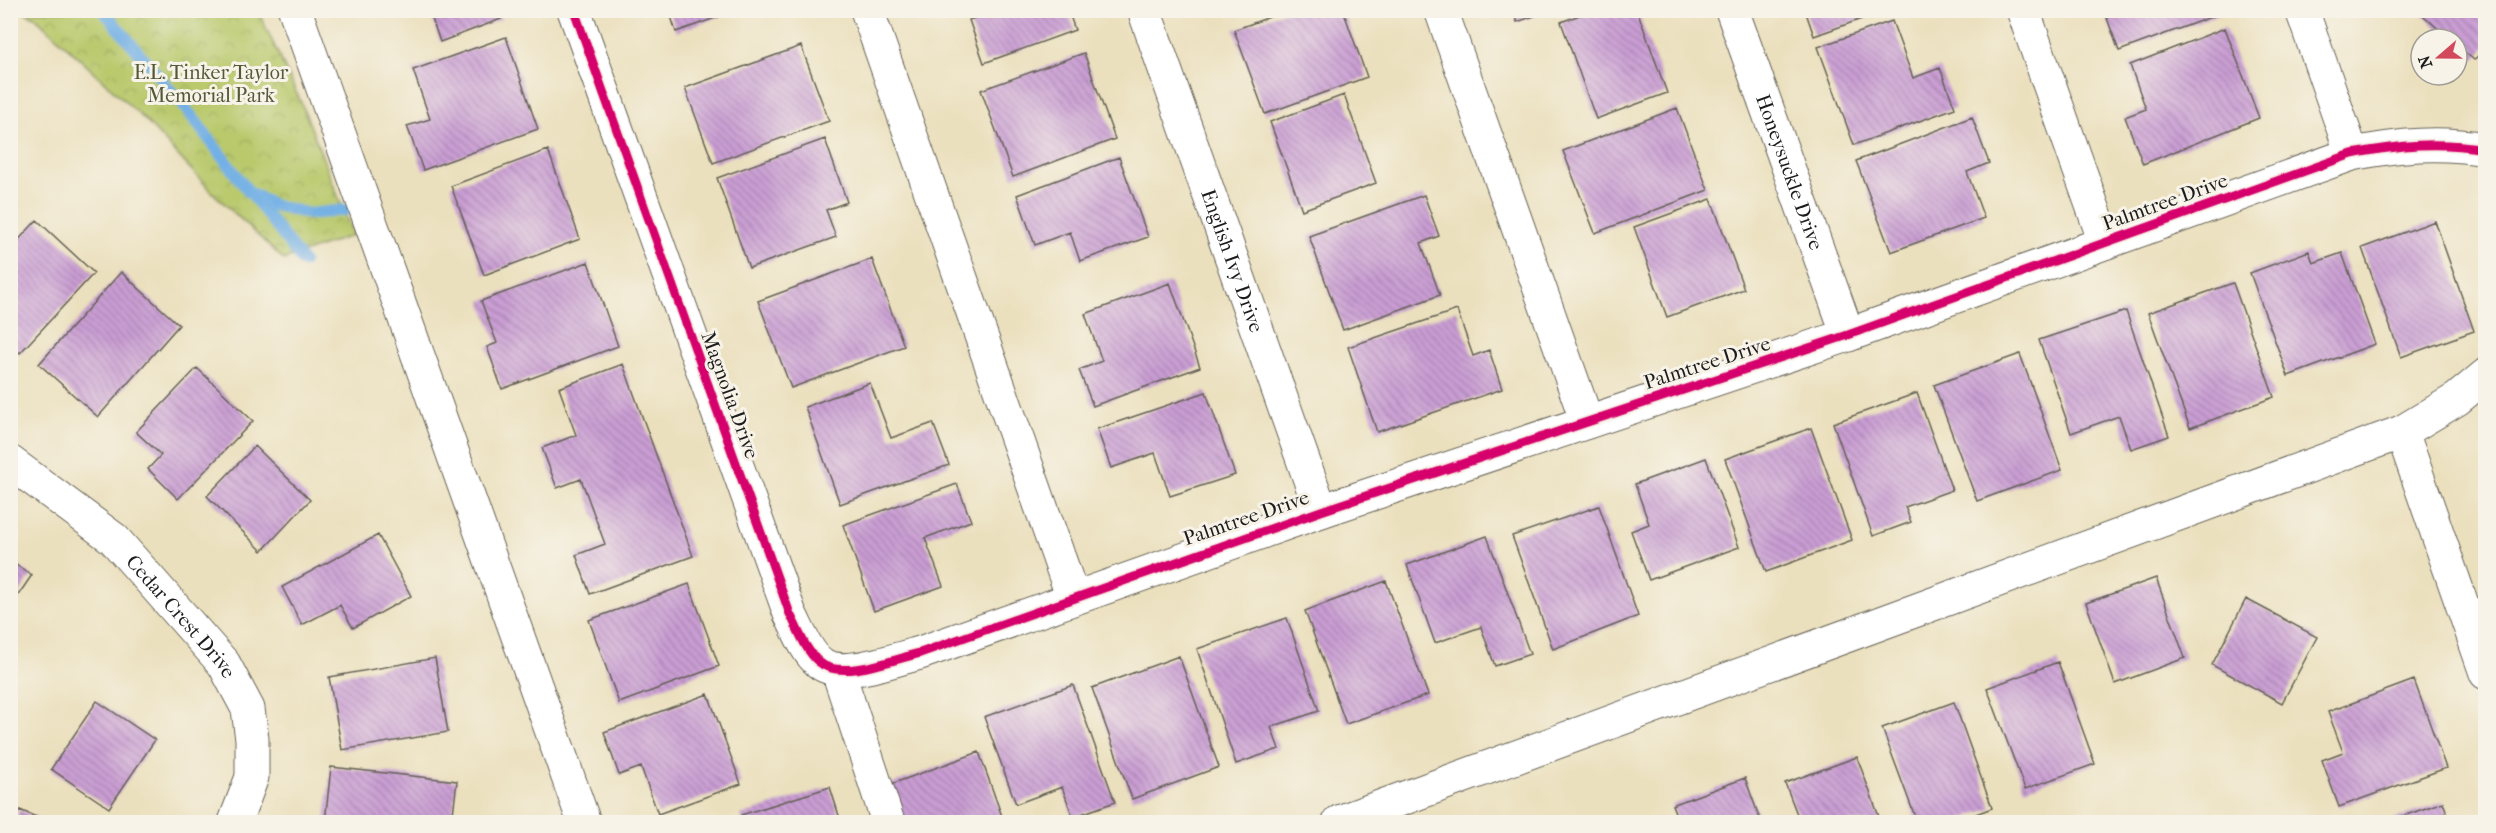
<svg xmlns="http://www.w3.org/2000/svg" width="2496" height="833" viewBox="0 0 2496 833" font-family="'IM FELL French Canon',serif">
<defs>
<pattern id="park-crowns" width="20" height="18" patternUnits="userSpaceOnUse" patternTransform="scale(1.5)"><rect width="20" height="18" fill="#b9c96c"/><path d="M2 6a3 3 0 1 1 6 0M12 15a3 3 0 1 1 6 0" fill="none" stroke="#9eac5d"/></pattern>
<pattern id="building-back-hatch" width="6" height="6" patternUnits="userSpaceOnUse" patternTransform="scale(1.5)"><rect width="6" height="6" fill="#ca9ed4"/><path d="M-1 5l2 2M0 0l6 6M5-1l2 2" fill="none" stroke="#a380ab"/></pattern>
</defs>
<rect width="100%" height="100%" fill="#f7f3e8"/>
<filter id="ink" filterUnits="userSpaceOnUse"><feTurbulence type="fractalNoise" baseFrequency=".0167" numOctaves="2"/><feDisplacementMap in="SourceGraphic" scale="12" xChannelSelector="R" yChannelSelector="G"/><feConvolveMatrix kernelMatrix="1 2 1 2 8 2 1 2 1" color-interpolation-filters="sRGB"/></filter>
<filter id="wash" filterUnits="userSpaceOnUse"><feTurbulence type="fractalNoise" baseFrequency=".008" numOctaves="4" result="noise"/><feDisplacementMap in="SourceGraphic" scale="24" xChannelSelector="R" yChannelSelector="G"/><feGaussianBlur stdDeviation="1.35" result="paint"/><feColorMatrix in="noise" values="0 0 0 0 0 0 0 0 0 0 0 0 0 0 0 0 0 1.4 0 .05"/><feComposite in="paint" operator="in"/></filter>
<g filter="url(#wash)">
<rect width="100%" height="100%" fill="#ebe0be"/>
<path fill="url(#park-crowns)" stroke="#6a7244" stroke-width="1.5" d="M 22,11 L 258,11 L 303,107 L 353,235 L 284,260 L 212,192 L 145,120 L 35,17 Z"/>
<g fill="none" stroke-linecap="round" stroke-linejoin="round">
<path stroke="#73b0e5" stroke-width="12" d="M 103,10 L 187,110 L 249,192 L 273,205 L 310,214 L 345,210
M 253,196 L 303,262"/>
</g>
<g id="blocks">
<path fill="url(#building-back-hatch)" d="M 429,10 L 498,10 L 501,19 L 440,42 Z
M 669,10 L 735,10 L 735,11 L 676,32 Z
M 980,10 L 1068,10 L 1075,30 L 984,63 L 969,20 L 981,16 Z
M 1289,10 L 1343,10 L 1367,77 L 1265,114 L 1234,30 Z
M 1513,10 L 1549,10 L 1549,11 L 1517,22 Z
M 1593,10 L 1637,10 L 1667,93 L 1596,119 L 1561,22 Z
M 1805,10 L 1884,10 L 1884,11 L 1814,36 Z
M 2104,10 L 2217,10 L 2219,14 L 2119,51 Z
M 2417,10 L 2486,10 L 2486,47 L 2474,60 L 2457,45 L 2457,39 L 2450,39 Z
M 1892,21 L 1913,78 L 1940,68 L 1955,108 L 1854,145 L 1818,47 Z
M 2225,28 L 2259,118 L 2143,164 L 2125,117 L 2146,109 L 2130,65 Z
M 506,37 L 538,129 L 423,170 L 407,126 L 430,119 L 413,70 Z
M 801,46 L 829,121 L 713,163 L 685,88 Z
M 1084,53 L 1115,139 L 1013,177 L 981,90 Z
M 1344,95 L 1376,183 L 1302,210 L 1270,122 Z
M 1677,108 L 1708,190 L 1595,233 L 1563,151 Z
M 1972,117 L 1989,163 L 1967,172 L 1984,218 L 1891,252 L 1856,161 Z
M 825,139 L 847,202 L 826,210 L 836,237 L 749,268 L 717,178 Z
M 548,150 L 580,239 L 484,275 L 451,186 Z
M 1119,157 L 1148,237 L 1080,261 L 1070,232 L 1035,245 L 1017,195 Z
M 1424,195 L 1439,236 L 1421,243 L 1440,295 L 1343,330 L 1309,236 Z
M 1711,199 L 1744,289 L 1667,317 L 1634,227 Z
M 37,220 L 94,273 L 20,353 L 10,344 L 10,249 Z
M 2435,221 L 2474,331 L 2401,357 L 2362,248 Z
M 2309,251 L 2313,263 L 2342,253 L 2375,344 L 2288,376 L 2250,273 Z
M 872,259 L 904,346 L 791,388 L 758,301 Z
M 588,262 L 618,346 L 502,389 L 487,347 L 497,343 L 481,301 Z
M 121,272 L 179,325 L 98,417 L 39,364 Z
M 1170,283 L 1200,367 L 1093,406 L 1079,370 L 1102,361 L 1085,314 Z
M 2233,283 L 2274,397 L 2190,428 L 2148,313 Z
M 1457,310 L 1473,356 L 1489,350 L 1502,389 L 1377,432 L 1348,347 Z
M 2126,311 L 2169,436 L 2131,449 L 2119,416 L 2071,433 L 2039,340 Z
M 2020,354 L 2062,470 L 1977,501 L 1934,385 Z
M 623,364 L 693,556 L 590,594 L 576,555 L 605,544 L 581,479 L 557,488 L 542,448 L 576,435 L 559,388 Z
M 197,368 L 253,421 L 178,499 L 148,469 L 161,455 L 136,432 Z
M 870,383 L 891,438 L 933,423 L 949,465 L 840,504 L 805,407 Z
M 1206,392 L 1235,475 L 1170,496 L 1155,453 L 1111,468 L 1097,429 Z
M 1917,393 L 1952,490 L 1905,507 L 1911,522 L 1873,536 L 1833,423 Z
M 1811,428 L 1852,540 L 1766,572 L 1725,459 Z
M 255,446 L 310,500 L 262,551 L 207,496 Z
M 1706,458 L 1739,547 L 1649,580 L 1631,531 L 1649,524 L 1635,484 Z
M 957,484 L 971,521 L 925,538 L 943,586 L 874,611 L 843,525 Z
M 1599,506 L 1638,616 L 1553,649 L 1512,536 Z
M 378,535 L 411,596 L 353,628 L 340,605 L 302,625 L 282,587 Z
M 1487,536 L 1530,654 L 1495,666 L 1481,627 L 1435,643 L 1407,565 Z
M 10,561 L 32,575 L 10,607 Z
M 2156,578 L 2185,658 L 2115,684 L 2086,603 Z
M 1386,581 L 1428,695 L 1346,724 L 1305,611 Z
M 689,584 L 719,666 L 619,703 L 589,620 Z
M 2246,599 L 2317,637 L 2282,703 L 2212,665 Z
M 1287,618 L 1319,711 L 1271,727 L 1279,749 L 1236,764 L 1197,649 Z
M 1179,656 L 1219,767 L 1132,799 L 1092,688 Z
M 435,658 L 448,732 L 342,750 L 329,677 Z
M 2058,662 L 2095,764 L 2025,789 L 1987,688 Z
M 2414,680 L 2446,768 L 2339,807 L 2322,760 L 2343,752 L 2328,712 Z
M 1073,685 L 1115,802 L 1073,817 L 1062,787 L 1016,804 L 984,717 Z
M 708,694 L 741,784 L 658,814 L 641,767 L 619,775 L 604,732 Z
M 97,701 L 155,740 L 109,808 L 51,769 Z
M 1954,702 L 1992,808 L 1954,822 L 1917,822 L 1882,728 Z
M 979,752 L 1004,822 L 899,822 L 886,786 Z
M 1857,757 L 1881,822 L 1800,822 L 1785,783 Z
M 331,767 L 457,781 L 452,822 L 325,822 Z
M 1745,778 L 1761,822 L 1679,822 L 1672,805 Z
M 830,787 L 841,822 L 743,822 L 741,815 Z
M 2443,802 L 2450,822 L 2386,822 Z
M 20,810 L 47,822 L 13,822 Z"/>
</g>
</g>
<g filter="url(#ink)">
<use href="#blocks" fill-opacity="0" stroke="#646155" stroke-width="1.5"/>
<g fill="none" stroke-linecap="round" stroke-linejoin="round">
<g stroke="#646155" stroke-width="35">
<g id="minor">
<path d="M 295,10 L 584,822"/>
<path d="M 574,10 L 790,614 C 798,629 805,650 819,662 C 840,681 895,659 920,653 L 1321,511 L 1848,335 L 2352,154 C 2400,145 2437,141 2486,149"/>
<path d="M 867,10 L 1073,598"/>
<path id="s1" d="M 1144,10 L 1321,511"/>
<path d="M 1441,10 L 1587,422"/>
<path id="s2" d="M 1732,10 L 1848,335"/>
<path d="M 2023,10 L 2105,242"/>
<path d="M 2302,10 L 2352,154"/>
<path d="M 2486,375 L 2457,399 L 2402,432 L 2486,673"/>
<path id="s3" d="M 10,462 L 114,539 L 224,664 L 248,709 L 252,739 L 252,777 L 235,822"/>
<path d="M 838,671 L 888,822"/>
<path d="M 1339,822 L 2402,432"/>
</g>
</g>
<use href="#minor" stroke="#fff" stroke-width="33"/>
<g stroke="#f7f3e8" stroke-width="13">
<path id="cycleway" d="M 574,10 L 790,614 C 798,629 805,650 819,662 C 840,681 895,659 920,653 L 1321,511 L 1848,335 L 2352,154 C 2400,145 2437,141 2486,149"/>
</g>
<use href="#cycleway" stroke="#d6006c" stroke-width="9"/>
</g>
</g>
<g text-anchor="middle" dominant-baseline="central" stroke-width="6" stroke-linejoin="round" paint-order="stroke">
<g font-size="20" fill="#535938" stroke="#f7f3e8">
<text x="211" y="72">E.L. Tinker Taylor<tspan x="211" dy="23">Memorial Park</tspan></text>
</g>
<g font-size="20" fill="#1c1c1c" stroke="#f7f3e8">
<text stroke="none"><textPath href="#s2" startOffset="172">Honeysuckle Drive</textPath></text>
<text transform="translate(2165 202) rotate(-20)">Palmtree Drive</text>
<text stroke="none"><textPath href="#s1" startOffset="266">English Ivy Drive</textPath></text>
<text transform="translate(1707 363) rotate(-18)">Palmtree Drive</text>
<text transform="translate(730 395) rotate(70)">Magnolia Drive</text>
<text transform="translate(1246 518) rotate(-19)">Palmtree Drive</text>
<text stroke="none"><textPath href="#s3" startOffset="232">Cedar Crest Drive</textPath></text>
</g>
</g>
<rect width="2496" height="833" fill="none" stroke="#f7f3e8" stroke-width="36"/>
<g transform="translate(2439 57) rotate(250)"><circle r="28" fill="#f7f3e8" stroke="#9f9d96" stroke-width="1.5"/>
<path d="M0-4.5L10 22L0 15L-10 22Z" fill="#d1495b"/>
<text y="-9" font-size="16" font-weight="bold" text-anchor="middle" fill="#1c1c1c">N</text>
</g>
</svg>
